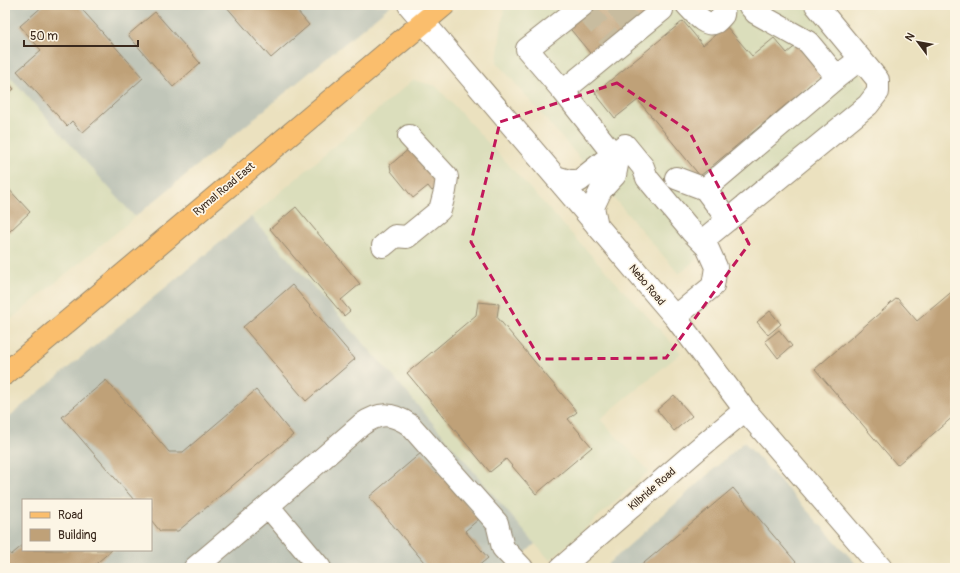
<svg xmlns="http://www.w3.org/2000/svg" width="960" height="573" viewBox="0 0 960 573" font-family="Pangolin,sans-serif">
<rect width="100%" height="100%" fill="#fcf5e5"/>
<filter id="ink" filterUnits="userSpaceOnUse"><feTurbulence type="fractalNoise" baseFrequency=".025" numOctaves="2"/><feDisplacementMap in="SourceGraphic" scale="8" xChannelSelector="R" yChannelSelector="G"/><feConvolveMatrix kernelMatrix="1 2 1 2 8 2 1 2 1" color-interpolation-filters="sRGB"/></filter>
<filter id="wash" filterUnits="userSpaceOnUse"><feTurbulence type="fractalNoise" baseFrequency=".012" numOctaves="4" result="noise"/><feDisplacementMap in="SourceGraphic" scale="16" xChannelSelector="R" yChannelSelector="G"/><feGaussianBlur stdDeviation="0.9" result="paint"/><feColorMatrix in="noise" values="0 0 0 0 0 0 0 0 0 0 0 0 0 0 0 0 0 1.4 0 .05"/><feComposite in="paint" operator="in"/></filter>
<g filter="url(#wash)">
<rect width="100%" height="100%" fill="#ebe1bf"/>
<path fill="#dbdebc" d="M 507,5 L 821,5 L 878,103 L 679,274 L 497,62 L 504,8 Z
M 5,71 L 135,217 L 5,324 Z
M 413,80 L 436,86 L 681,353 L 600,419 L 649,471 L 550,560 L 535,544 L 392,375 L 251,217 Z"/>
<path fill="#c1c6b9" fill-rule="evenodd" d="M 5,5 L 391,5 L 135,217 L 5,71 Z
M 251,217 L 392,375 L 535,544 L 508,568 L 5,568 L 5,420 ZM 23,500 L 151,500 L 151,550 L 23,550 Z
M 744,442 L 860,568 L 604,568 Z"/>
<g id="blocks">
<path fill="#bfa178" d="M 44,5 L 78,5 L 143,78 L 82,133 L 72,121 L 67,126 L 17,71 L 41,50 L 20,26 Z
M 225,5 L 292,5 L 309,25 L 271,58 Z
M 592,5 L 645,5 L 650,12 L 594,58 L 567,25 Z
M 155,12 L 200,63 L 173,87 L 128,35 Z
M 683,21 L 703,45 L 726,26 L 752,56 L 774,38 L 787,53 L 798,44 L 823,74 L 700,176 L 638,100 L 615,118 L 595,93 Z
M 5,79 L 14,89 L 5,96 Z
M 410,148 L 442,181 L 432,191 L 428,186 L 413,198 L 391,171 L 390,165 Z
M 5,185 L 30,212 L 9,232 L 5,228 Z
M 296,207 L 360,284 L 341,300 L 350,311 L 344,316 L 270,229 Z
M 292,285 L 355,359 L 306,401 L 243,327 Z
M 955,289 L 955,415 L 897,465 L 815,369 L 897,298 L 917,321 Z
M 478,302 L 499,304 L 497,317 L 577,412 L 568,419 L 592,447 L 536,494 L 506,459 L 490,472 L 407,373 L 476,315 Z
M 770,311 L 781,324 L 768,335 L 757,322 Z
M 779,330 L 792,346 L 778,358 L 765,341 Z
M 106,380 L 169,452 L 183,452 L 256,390 L 293,435 L 178,531 L 160,531 L 151,520 L 151,500 L 134,500 L 62,417 Z
M 674,395 L 692,416 L 674,431 L 657,410 Z
M 422,452 L 479,519 L 465,531 L 488,558 L 476,568 L 429,568 L 369,497 Z
M 733,488 L 801,568 L 638,568 Z
M 23,545 L 23,550 L 112,550 L 91,568 L 5,568 L 5,548 L 11,555 Z"/>
</g>
</g>
<g filter="url(#ink)">
<use href="#blocks" fill-opacity="0" stroke="#93866e" stroke-width="1"/>
<g fill="none" stroke-linecap="round" stroke-linejoin="round">
<path stroke="#c8bc9f" stroke-width="22" stroke-dasharray="22 11" stroke-linecap="butt" d="M 616,5 L 633,26
M 585,10 L 613,42"/>
<g stroke="#93866e" stroke-width="24">
<path id="minor" d="M 409,5 L 675,317 L 745,410 L 881,568
M 583,5 L 527,49 L 563,91 L 613,154 L 617,165 L 615,175 L 601,190 L 593,207 L 597,226
M 687,5 C 694,12 705,28 716,22 C 719,20 721,17 723,15 L 724,5
M 749,5 L 756,13 L 808,42 L 837,77
M 563,91 L 662,10 L 658,5
M 556,177 L 569,181 L 579,181 L 613,154 L 625,145 L 643,167 L 647,178 L 692,232 L 707,247 L 716,267 L 713,286 L 675,317
M 676,178 L 705,189
M 728,220 L 705,189 L 837,77 L 860,59
M 702,241 L 868,105 L 878,92 L 878,80 L 816,5
M 383,246 L 395,236 L 407,237 L 440,210 L 445,191 L 447,177 L 409,136
M 268,506 L 320,568
M 195,568 L 268,506 L 361,425 C 379,412 391,412 410,425 L 497,523 L 503,548 L 522,568
M 561,568 L 697,450 L 745,410"/>
</g>
<g stroke="#93866e" stroke-width="24">
<path id="major" d="M 5,374 L 444,5"/>
</g>
<use href="#minor" stroke="#fff" stroke-width="22"/>
<use href="#major" stroke="#fabe6d" stroke-width="22"/>
</g>
</g>
<path fill="none" stroke="#c2185b" stroke-width="3" stroke-dasharray="8 5" stroke-linejoin="round" d="M 617,83 L 689,131 L 749,244 L 666,358 L 540,359 L 471,242 L 500,122 Z"/>
<g text-anchor="middle" dominant-baseline="central" stroke-width="3.5" stroke-linejoin="round" paint-order="stroke">
<g font-size="11" fill="#3b2a1e" stroke="#fcf5e5">
<text transform="translate(224 189) rotate(-40)">Rymal Road East</text>
<text transform="translate(647 285) rotate(50)">Nebo Road</text>
<text transform="translate(652 489) rotate(-41)">Kilbride Road</text>
</g>
</g>
<rect width="960" height="573" fill="none" stroke="#fcf5e5" stroke-width="20"/>
<rect x="22" y="499" width="130" height="52" fill="#fcf5e5" stroke="#afa495"/>
<rect x="30" y="512" width="20" height="6" fill="#fabe6d" stroke="#afa495"/>
<text x="58" y="519" font-size="12" fill="#3b2a1e">Road</text>
<rect x="30" y="529" width="20" height="12" fill="#bfa178" stroke="#afa495"/>
<text x="58" y="539" font-size="12" fill="#3b2a1e">Building</text>
<g transform="translate(918 42) rotate(302)" stroke="#fcf5e5" stroke-width="3" paint-order="stroke">
<path d="M0-3L7 15L0 10L-7 15Z" fill="#3b2a1e"/>
<text y="-6" font-size="11" font-weight="bold" text-anchor="middle" fill="#3b2a1e">N</text>
</g>
<path d="M24 40v6h114v-6" fill="none" stroke="#3b2a1e" stroke-width="2"/>
<text x="30" y="40" font-size="12" fill="#3b2a1e" stroke="#fcf5e5" stroke-width="3" paint-order="stroke">50 m</text>
</svg>
